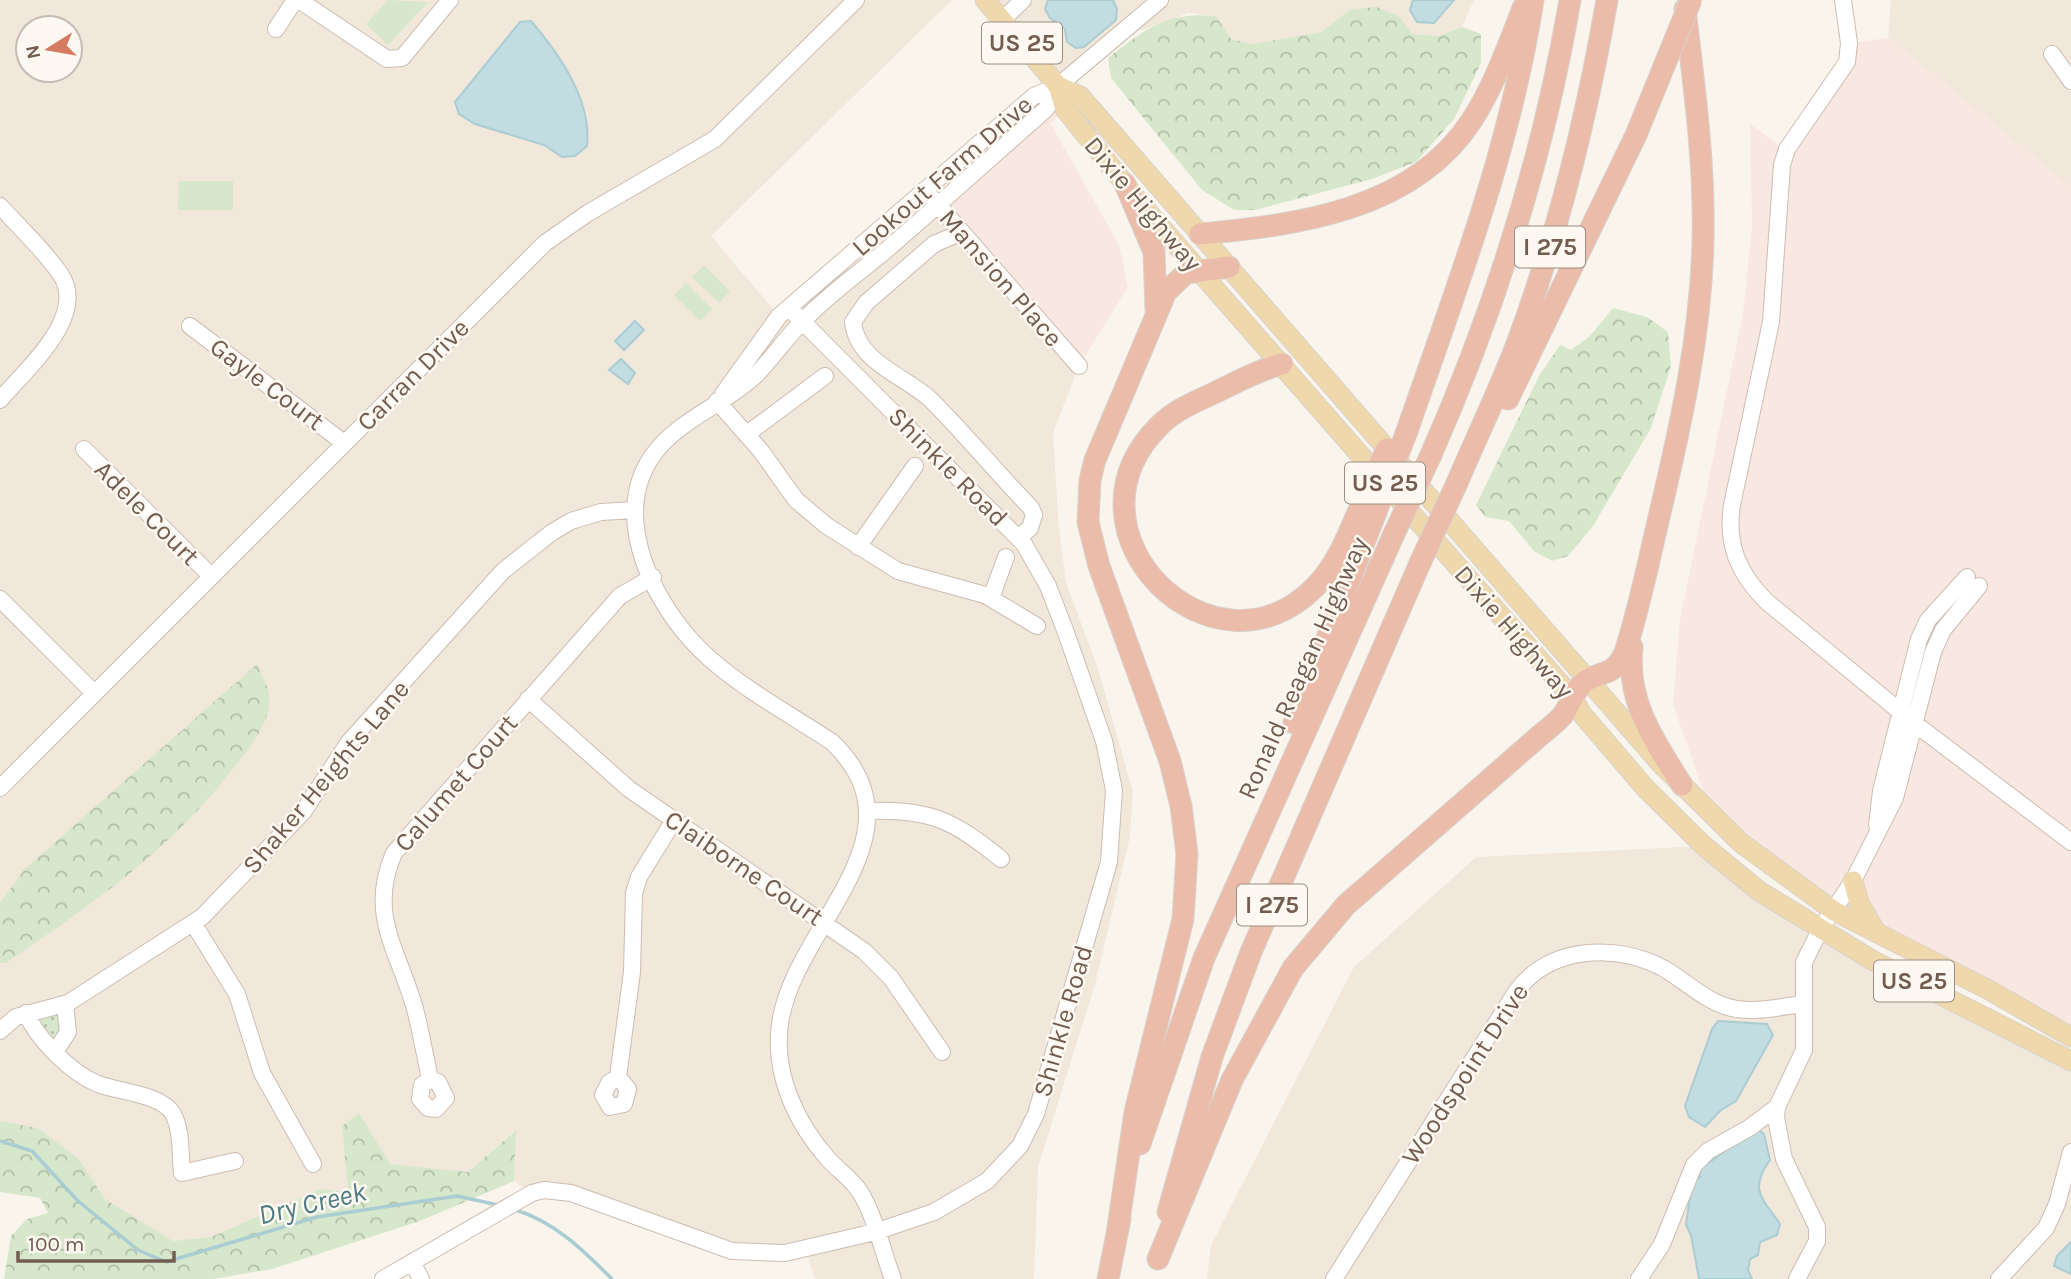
<svg xmlns="http://www.w3.org/2000/svg" width="2071" height="1279" viewBox="0 0 2071 1279" font-family="Karla,sans-serif">
<defs>
<pattern id="grass-dots" width="8" height="8" patternUnits="userSpaceOnUse" patternTransform="scale(1.75)"><rect width="8" height="8" fill="#d6e7cb"/><path d="M2 2h.1M6 6h.1" fill="none" stroke="#b2bea7" stroke-width="1.8" stroke-linecap="round"/></pattern>
<pattern id="forest-crowns" width="20" height="18" patternUnits="userSpaceOnUse" patternTransform="scale(1.75)"><rect width="20" height="18" fill="#d6e7cb"/><path d="M2 6a3 3 0 1 1 6 0M12 15a3 3 0 1 1 6 0" fill="none" stroke="#b2bea7"/></pattern>
</defs>
<rect width="100%" height="100%" fill="#faf5ec"/>
<path fill="#f1e7db" fill-rule="evenodd" d="M 0,0 L 952,0 L 711,236 L 779,316 L 803,321 L 938,205 L 1079,366 L 1053,433 L 1059,530 L 1066,582 L 1098,669 L 1133,792 L 1130,836 L 1096,981 L 1038,1167 L 1034,1279 L 815,1279 L 805,1249 L 765,1254 L 571,1193 L 532,1193 L 514,1181 L 515,1130 L 468,1172 L 389,1164 L 359,1113 L 342,1126 L 348,1192 L 320,1189 L 211,1237 L 173,1241 L 105,1199 L 79,1159 L 38,1128 L 0,1121 ZM 28,28 L 70,28 L 70,70 L 28,70 Z
M 985,0 L 1474,0 L 1462,27 L 1438,36 L 1412,34 L 1399,16 L 1349,10 L 1323,32 L 1253,44 L 1231,39 L 1216,16 L 1188,13 L 1142,30 L 1127,29 L 1058,86 Z
M 1891,0 L 2071,0 L 2071,187 L 1888,38 Z
M 1704,846 L 1733,872 L 2071,1061 L 2071,1279 L 1207,1279 L 1211,1245 L 1354,967 L 1476,857 Z"/>
<path fill="#f9e8e1" d="M 1888,38 L 2071,187 L 2071,1037 L 1834,911 L 1712,817 L 1673,704 L 1680,619 L 1743,313 L 1752,227 L 1750,124 L 1779,145 L 1790,146 L 1849,43 Z
M 1058,86 L 1065,109 L 1051,124 L 1119,245 L 1128,287 L 1079,366 L 938,205 Z"/>
<path fill="url(#grass-dots)" d="M 61,1011 L 64,1029 L 55,1038 L 47,1038 L 37,1023 L 38,1019 Z"/>
<path fill="url(#forest-crowns)" d="M 1376,7 L 1399,16 L 1412,34 L 1438,36 L 1462,27 L 1481,34 L 1481,63 L 1454,119 L 1416,162 L 1372,179 L 1255,210 L 1234,210 L 1202,190 L 1111,78 L 1108,58 C 1145,29 1167,11 1216,16 L 1231,39 L 1253,44 L 1322,32 L 1349,10 Z
M 1613,308 L 1647,317 L 1668,332 L 1671,366 L 1651,428 L 1593,526 L 1568,556 L 1552,561 L 1534,551 L 1509,521 L 1485,517 L 1476,505 L 1539,376 L 1560,345 L 1571,350 L 1590,336 Z
M 257,664 C 260,673 268,685 269,694 C 272,722 251,745 236,765 C 168,853 96,901 6,963 L 0,963 L 0,903 L 25,869 Z
M 359,1113 L 390,1164 L 468,1172 L 516,1130 L 514,1181 L 420,1221 L 272,1269 L 214,1279 L 4,1279 L 11,1236 L 27,1219 L 48,1213 L 40,1198 L 0,1192 L 0,1121 L 38,1128 L 79,1159 L 105,1199 L 173,1241 L 211,1237 L 320,1189 L 348,1192 L 342,1126 Z"/>
<path fill="#d6e7cb" d="M 388,0 L 428,2 L 388,45 L 366,24 Z
M 179,181 L 233,181 L 233,210 L 178,210 Z
M 704,265 L 730,291 L 719,303 L 692,277 Z
M 686,283 L 712,309 L 700,321 L 674,295 Z"/>
<path fill="#c2dde2" stroke="#aaccd3" stroke-width="2" d="M 1048,0 L 1113,0 L 1117,9 L 1116,20 L 1084,47 L 1076,48 L 1067,42 L 1065,29 L 1050,18 L 1045,9 Z
M 1413,0 L 1454,0 L 1434,23 L 1417,22 L 1410,10 Z
M 531,21 C 559,54 592,100 587,146 L 575,156 L 562,157 L 544,145 L 475,124 L 459,114 L 455,102 L 520,22 Z
M 635,321 L 644,330 L 624,350 L 615,341 Z
M 621,359 L 635,373 L 628,384 L 609,370 Z
M 1718,1021 L 1767,1024 L 1773,1035 L 1736,1101 L 1721,1110 L 1705,1127 L 1689,1117 L 1685,1106 L 1712,1029 Z
M 1756,1128 L 1764,1134 L 1770,1160 C 1748,1190 1763,1199 1780,1224 L 1777,1235 L 1760,1242 L 1758,1255 L 1750,1259 L 1748,1270 L 1752,1279 L 1699,1279 L 1691,1235 L 1686,1225 L 1692,1183 L 1700,1177 L 1699,1170 Z
M 2071,1242 L 2071,1274 L 2054,1266 L 2057,1256 Z"/>
<g fill="none" stroke-linecap="round" stroke-linejoin="round">
<path stroke="#aaccd3" stroke-width="3.5" d="M 0,1141 L 32,1151 L 78,1201 L 138,1250 L 166,1262 L 317,1217 L 457,1196 L 498,1205
M 516,1210 C 555,1222 584,1251 612,1279"/>
<g stroke="#ccbdb2" stroke-width="18">
<path id="minor" d="M 299,0 L 387,59 L 402,58 L 450,0
M 1843,0 L 1849,43 L 1847,62 L 1787,149 L 1782,165 L 1771,322 L 1732,505 C 1726,544 1738,573 1766,601 L 1914,723 L 2071,842
M 1002,20 L 1023,0
M 276,29 L 295,0
M 2052,54 L 2071,81
M 933,199 L 1079,366
M 0,206 C 20,228 44,250 61,275 C 88,317 25,370 0,400
M 962,232 L 934,244 L 866,303 L 853,322 C 857,363 906,376 931,400 C 966,435 997,473 1031,508 L 1034,515 L 1030,528 L 1018,538
M 190,326 L 344,443
M 723,394 L 779,316 L 1034,96 L 1058,86
M 717,401 L 761,451 L 796,500 L 827,526 L 898,571 L 985,595 L 1037,626
M 747,434 L 825,376
M 84,449 L 211,576
M 858,547 L 915,466
M 991,598 L 1006,557
M 0,599 L 94,693
M 528,699 L 629,789 L 864,951 L 891,978 L 942,1052
M 0,788 L 545,243 L 588,213 L 715,139 L 856,0
M 869,811 C 930,809 953,820 1001,859
M 1877,825 L 1881,791 L 1919,639 L 1928,620 L 1967,577
M 193,923 L 237,994 L 262,1073 L 313,1164
M 26,1013 C 37,1039 71,1073 98,1084 C 119,1092 162,1094 173,1114 C 182,1130 180,1155 182,1173 L 235,1161
M 0,1031 L 16,1017 L 68,1003 L 202,917 L 303,812 L 349,742 L 503,571 L 551,533 L 571,521 L 601,512 L 635,510
M 55,1052 L 68,1032 L 65,1004
M 618,1077 L 628,1089 L 624,1104 L 610,1107 L 603,1095 L 609,1083 L 618,1077 L 632,972 L 634,893 L 639,877 L 674,820
M 430,1079 L 438,1082 L 446,1098 L 436,1109 L 428,1108 L 420,1099 L 422,1085 L 430,1079 C 425,1056 421,1032 415,1009 C 399,951 367,915 394,853 L 620,596 L 653,577
M 412,1262 L 421,1279
M 383,1279 L 532,1193 L 544,1190 L 571,1193 L 732,1251 L 785,1253 L 875,1232 L 934,1212 L 987,1181 L 1020,1146 L 1036,1114 L 1109,862 L 1114,790 L 1104,741 L 1065,630 L 1048,586 L 1024,544 L 790,309
M 893,1279 C 883,1253 877,1223 864,1199 C 857,1183 840,1172 829,1160 C 796,1123 773,1074 780,1024 C 793,926 930,836 832,742 C 791,715 745,690 709,658 C 658,613 607,519 653,455 C 679,419 726,404 757,374 C 773,357 786,338 802,322 C 828,294 862,271 891,246 C 943,201 994,155 1046,109 L 1058,86 L 1160,0
M 1334,1279 L 1516,992 C 1549,946 1615,943 1663,968 C 1684,980 1704,1000 1728,1007 C 1752,1014 1779,1007 1803,1004
M 1639,1279 L 1662,1244 L 1694,1165 L 1708,1151 L 1749,1128 L 1777,1107
M 1797,1279 L 1817,1241 L 1817,1227 L 1784,1159 L 1776,1118 L 1777,1107 L 1804,1050 L 1804,962 L 1821,928 L 1853,881 L 1895,798 L 1933,652 L 1943,630 L 1979,586
M 1999,1279 L 2046,1228 L 2057,1204 L 2071,1152"/>
</g>
<g stroke="#d8d2ce" stroke-width="21">
<path id="major" d="M 985,0 L 1058,86 L 1065,109 L 1144,208 L 1572,697 L 1581,713 L 1646,789 L 1704,846 L 1759,891 L 1872,960 L 2071,1061
M 1058,86 L 1080,96 L 1661,764 L 1741,843 L 1834,911 L 1989,990 L 2071,1037
M 1853,881 L 1859,903 L 1876,932"/>
</g>
<g stroke="#d8d2ce" stroke-width="23">
<path id="highway" d="M 1125,184 L 1154,252 L 1156,309
M 1200,234 C 1298,225 1414,210 1472,120 C 1494,86 1508,46 1523,8
M 1282,364 C 1258,370 1237,382 1214,393 C 1195,402 1175,410 1160,425 C 1051,532 1215,691 1316,586 C 1339,562 1351,528 1364,498
M 1508,399 L 1636,135
M 1407,431 C 1456,289 1510,150 1533,0
M 1430,457 C 1495,310 1543,159 1570,0
M 1457,483 C 1477,436 1500,389 1518,341 C 1559,230 1587,116 1607,0
M 1632,647 C 1626,701 1654,741 1682,785
M 1294,723 L 1376,512
M 1140,1144 L 1204,958 L 1394,534
M 1168,1212 L 1212,1057 L 1251,952 L 1420,563
M 1117,1234 L 1135,1112 L 1183,919 L 1187,854 L 1181,806 L 1170,761 L 1099,566 L 1088,522 L 1090,480 L 1095,460 L 1166,292 L 1186,273 L 1229,267
M 1158,1259 L 1232,1080 L 1293,968 L 1346,905 L 1537,738 C 1545,731 1555,724 1562,716 C 1571,705 1574,688 1587,680 C 1605,670 1614,676 1625,652 C 1640,606 1649,559 1660,513 C 1681,424 1701,334 1703,241 C 1705,164 1694,86 1685,9
M 1108,1279 L 1120,1219"/>
</g>
<use href="#minor" stroke="#fff" stroke-width="16"/>
<use href="#major" stroke="#f0d8ad" stroke-width="19"/>
<use href="#highway" stroke="#ecbcab" stroke-width="21"/>
<g stroke="#d8d2ce" stroke-width="23" stroke-linecap="butt">
<path id="highway-bridge" d="M 1636,135 L 1691,0
M 1364,498 L 1387,449
M 1376,512 L 1407,431
M 1394,534 L 1430,457
M 1420,563 L 1457,483"/>
</g>
<use href="#highway-bridge" stroke="#ecbcab" stroke-width="21"/>
</g>
<g text-anchor="middle" dominant-baseline="central" stroke-width="5" stroke-linejoin="round" paint-order="stroke">
<g fill="#fdf9f2" stroke="#9c8c81" stroke-width="2">
<rect x="982" y="22.5" width="80" height="41" rx="5"/>
<rect x="1515" y="226.5" width="70" height="41" rx="5"/>
<rect x="1345" y="462.5" width="80" height="41" rx="5"/>
<rect x="1237" y="884.5" width="70" height="41" rx="5"/>
<rect x="1874" y="960.5" width="80" height="41" rx="5"/>
</g>
<g font-size="24" font-weight="bold" fill="#735d51">
<text x="1022" y="43">US 25</text>
<text x="1550" y="247">I 275</text>
<text x="1385" y="483">US 25</text>
<text x="1272" y="905">I 275</text>
<text x="1914" y="981">US 25</text>
</g>
<g font-size="26" fill="#735d51" stroke="#fdf9f2">
<text transform="translate(942 176) rotate(-41)">Lookout Farm Drive</text>
<text transform="translate(1143 204) rotate(50)">Dixie Highway</text>
<text transform="translate(1001 278) rotate(49)">Mansion Place</text>
<text transform="translate(413 375) rotate(-45)">Carran Drive</text>
<text transform="translate(267 384) rotate(37)">Gayle Court</text>
<text transform="translate(948 467) rotate(45)">Shinkle Road</text>
<text transform="translate(147 513) rotate(45)">Adele Court</text>
<text transform="translate(1514 632) rotate(49)">Dixie Highway</text>
<text transform="translate(1303 668) rotate(-66)">Ronald Reagan Highway</text>
<text transform="translate(326 777) rotate(-50)">Shaker Heights Lane</text>
<text transform="translate(456 783) rotate(-49)">Calumet Court</text>
<text transform="translate(744 868) rotate(34)">Claiborne Court</text>
<text transform="translate(1063 1021) rotate(-74)">Shinkle Road</text>
<text transform="translate(1465 1074) rotate(-57)">Woodspoint Drive</text>
</g>
<g font-size="28" font-style="italic" fill="#4d7a83" stroke="#fdf9f2">
<text transform="translate(312 1203) rotate(-13)">Dry Creek</text>
</g>
</g>
<g transform="translate(49 49) rotate(259)"><circle r="33" fill="#fdf9f2" stroke="#c6bbb2" stroke-width="2"/>
<path d="M0-5L12 26L0 18L-12 26Z" fill="#d47b61"/>
<text y="-10" font-size="19" font-weight="bold" text-anchor="middle" fill="#735d51">N</text>
</g>
<path d="M18 1251v10h156v-10" fill="none" stroke="#735d51" stroke-width="3.5"/>
<text x="28" y="1251" font-size="21" fill="#735d51" stroke="#fdf9f2" stroke-width="5" paint-order="stroke">100 m</text>
</svg>
